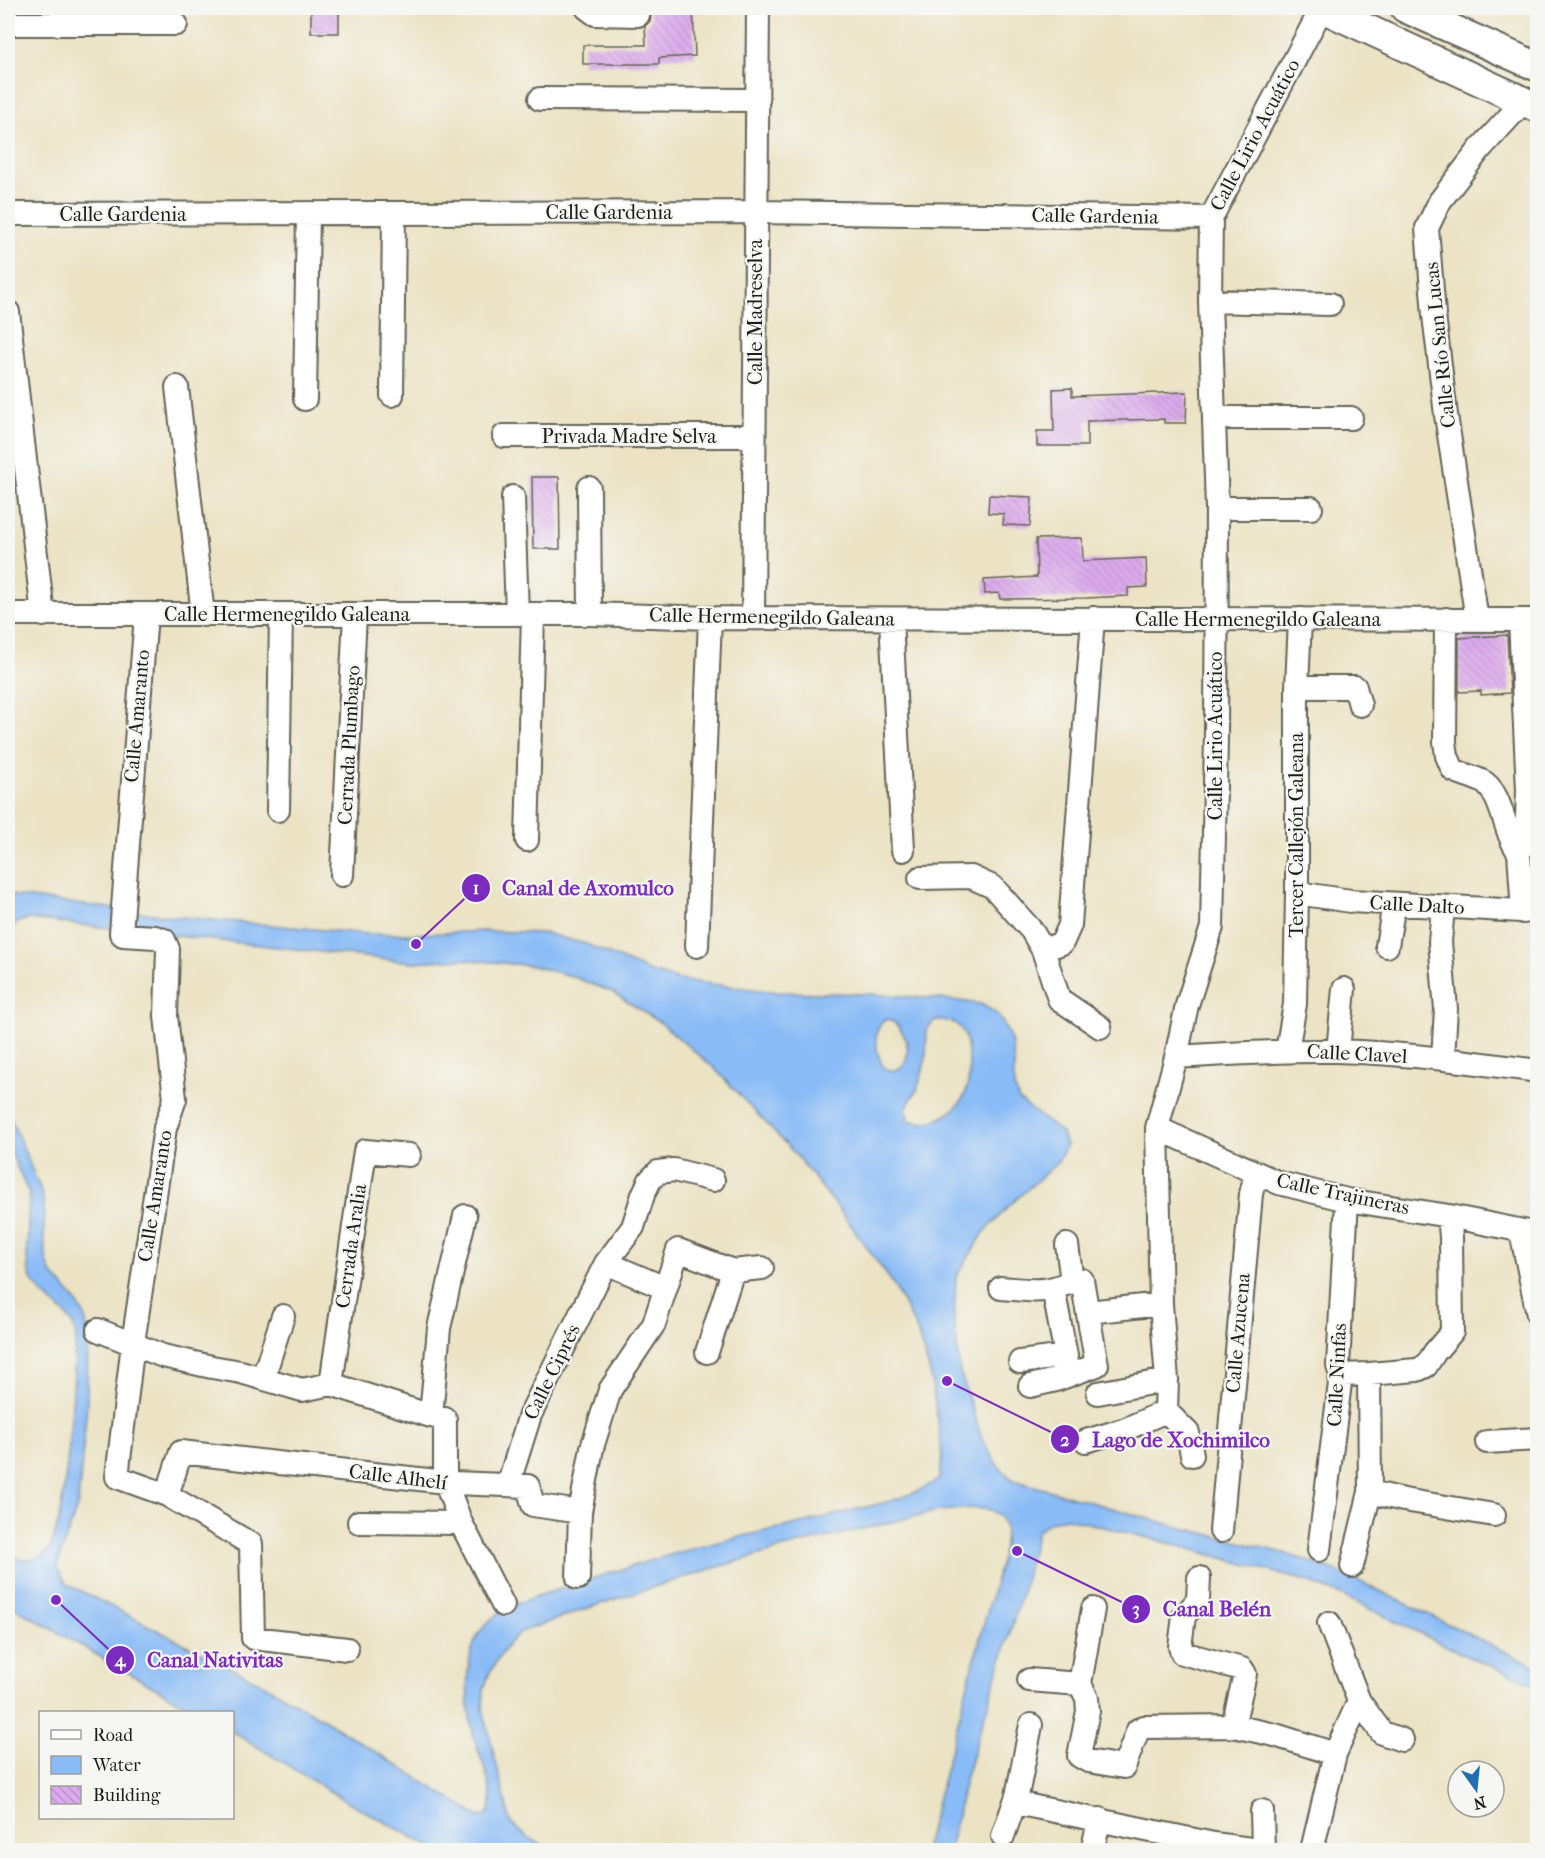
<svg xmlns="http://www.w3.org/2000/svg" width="1545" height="1858" viewBox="0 0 1545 1858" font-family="'IM FELL French Canon',serif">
<defs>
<pattern id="building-back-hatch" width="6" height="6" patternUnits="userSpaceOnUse" patternTransform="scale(1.5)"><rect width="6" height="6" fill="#dbaaec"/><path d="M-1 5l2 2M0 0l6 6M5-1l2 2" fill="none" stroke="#bb92ca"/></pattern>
</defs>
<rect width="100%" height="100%" fill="#f6f6f2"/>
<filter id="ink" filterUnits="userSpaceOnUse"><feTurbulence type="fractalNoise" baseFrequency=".0167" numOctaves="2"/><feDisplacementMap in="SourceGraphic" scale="12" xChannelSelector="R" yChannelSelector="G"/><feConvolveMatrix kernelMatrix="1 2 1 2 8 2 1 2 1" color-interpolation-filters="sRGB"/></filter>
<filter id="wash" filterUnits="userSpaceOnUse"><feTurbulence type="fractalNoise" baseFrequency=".008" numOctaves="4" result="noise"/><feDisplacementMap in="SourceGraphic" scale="24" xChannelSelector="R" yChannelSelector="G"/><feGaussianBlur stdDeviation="1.35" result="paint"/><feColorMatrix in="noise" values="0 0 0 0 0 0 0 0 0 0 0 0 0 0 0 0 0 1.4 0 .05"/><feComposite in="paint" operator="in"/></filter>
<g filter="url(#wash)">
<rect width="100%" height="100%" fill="#ebe3c4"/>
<path fill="#89bbf6" stroke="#526c89" stroke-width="1.5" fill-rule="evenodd" d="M 8,895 L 170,916 L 369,934 L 419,934 L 485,931 L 545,933 L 586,944 L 651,972 L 679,980 L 777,992 L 871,994 L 944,999 L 981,1004 L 996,1013 L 1003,1023 L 1011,1040 L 1014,1060 L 1014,1086 L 1019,1100 L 1062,1133 L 1066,1146 L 1058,1162 L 1010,1205 L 983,1234 L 956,1277 L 954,1322 L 960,1372 L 982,1439 L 997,1465 L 1013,1480 L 1175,1526 L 1284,1553 L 1319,1565 L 1353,1578 L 1537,1667 L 1537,1685 L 1469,1657 L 1339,1594 L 1306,1581 L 1161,1541 L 1067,1518 C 1055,1519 1046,1522 1037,1531 L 1022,1593 L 965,1780 L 949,1850 L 924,1850 L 1004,1548 L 1005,1527 L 1000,1516 L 991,1510 L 974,1508 L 938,1511 L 787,1547 L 711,1569 L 597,1605 L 521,1632 L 510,1642 L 501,1654 L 489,1674 L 484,1689 L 483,1709 L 510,1820 C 520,1835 537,1842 552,1850 L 436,1850 L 341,1798 L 233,1732 L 232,1712 L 197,1712 L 8,1604 L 8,1555 C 19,1559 37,1564 47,1552 C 68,1527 74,1374 76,1336 L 72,1323 L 65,1314 L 41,1292 L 32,1281 L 28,1269 L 27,1252 L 29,1194 L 8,1146 L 8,1112 L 42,1193 L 44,1205 L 44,1239 L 47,1262 L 52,1274 L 73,1297 L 84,1314 L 88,1331 L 87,1404 L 78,1504 L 60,1556 L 58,1568 L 67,1584 L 259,1682 L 325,1720 L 479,1817 L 485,1815 L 490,1811 C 494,1785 482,1764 475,1740 C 467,1711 464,1676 473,1646 C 487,1605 537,1597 573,1585 C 632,1565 691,1548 752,1534 C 786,1527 820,1519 854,1510 C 883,1503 913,1497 939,1479 L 942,1460 L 940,1435 L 930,1372 L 916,1328 L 892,1282 L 839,1209 L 795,1154 L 713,1067 L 661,1023 L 612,992 L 571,976 L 533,966 L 503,963 L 462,959 L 413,962 L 391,960 L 29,919 C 4,922 8,943 8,962 ZM 887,1019 C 912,1027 917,1075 886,1070 C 876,1059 870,1027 887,1019 ZM 943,1020 C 947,1021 953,1022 956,1024 C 966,1031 967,1043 968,1054 C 969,1063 970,1073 968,1083 C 964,1110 934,1129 908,1120 L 906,1107 L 917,1090 L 922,1073 L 926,1058 L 927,1029 L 934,1021 Z"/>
<g id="blocks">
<path fill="url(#building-back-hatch)" d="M 311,8 L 339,8 L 339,33 L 311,33 Z
M 649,8 L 693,8 L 695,56 L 659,58 L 659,64 L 583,64 L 583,45 L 646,45 L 645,26 L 650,21 L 651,16 Z
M 1072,388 L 1072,396 L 1187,392 L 1186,423 L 1164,423 L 1164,419 L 1087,421 L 1087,446 L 1037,446 L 1037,431 L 1054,431 L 1053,389 Z
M 532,477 L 559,477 L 560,549 L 533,549 Z
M 989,495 L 1032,497 L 1030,526 L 1003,525 L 1004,514 L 988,513 Z
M 1082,538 L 1083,561 L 1146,558 L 1147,587 L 1128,588 L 1128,596 L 1086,598 L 1000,599 L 999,593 L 985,594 L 984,580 L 1037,577 L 1036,539 Z
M 1507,635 L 1510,693 L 1481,695 L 1481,691 L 1459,692 L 1459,638 Z"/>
</g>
</g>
<g filter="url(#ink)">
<use href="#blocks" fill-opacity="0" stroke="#646257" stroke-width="1.5"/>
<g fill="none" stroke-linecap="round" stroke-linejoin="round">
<g stroke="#646257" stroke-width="26">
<path id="minor" d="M 587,8 L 595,14 L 638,15
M 8,24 L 176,24
M 540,99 L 758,100
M 8,214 L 756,212 L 1211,218
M 1210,301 L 1330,304
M 8,312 L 43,615
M 177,387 L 203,615
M 392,395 L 394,213
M 305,399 L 308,214
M 1214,418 L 1351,418
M 504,436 L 754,436
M 589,488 L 590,614
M 513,497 L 517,614
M 1217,508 L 1311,508
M 8,614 L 590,614 L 710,618 L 1538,620
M 146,615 L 121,933 L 123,935 L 155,937 L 164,940 L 168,949 L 166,1016 L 175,1099 L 165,1128 L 133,1343 L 117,1477 L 167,1495 L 251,1544 L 253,1638 L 347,1649
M 753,617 L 758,8
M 891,619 L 903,850
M 1446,619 L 1445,742 L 1447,756 L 1453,770 C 1463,775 1476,777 1485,783 C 1503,797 1504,834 1519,852 L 1526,842 L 1528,790 L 1520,620
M 1477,620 L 1446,415 L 1434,315 L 1427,228 L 1440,201 L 1480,149 L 1523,102
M 1297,687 L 1355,687 L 1360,705
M 278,810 L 281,614
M 527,840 L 533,614
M 1519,852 L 1523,912
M 342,875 L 355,614
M 920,878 L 971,877 L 993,887 L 1032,931 L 1043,950 L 1059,999 L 1100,1027
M 1297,893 L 1351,901 L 1538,912
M 1443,907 L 1440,942 L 1446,1009 L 1443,1058
M 697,946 L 710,618
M 1387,946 L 1394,904
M 1043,950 L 1062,943 L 1070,925 L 1093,618
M 1287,1051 L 1295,1004 L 1297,893 L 1297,687 L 1300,619
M 1338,1051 L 1344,989
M 1176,1057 C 1229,1054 1283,1050 1337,1051 C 1404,1053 1471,1062 1538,1071
M 1157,1128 L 1279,1183 L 1347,1200 L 1449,1216 L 1538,1234
M 1521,1231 L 1538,1315
M 1067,1245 L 1072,1281
M 606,1263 L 665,1288
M 1001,1288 C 1018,1289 1038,1293 1054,1288 C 1064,1285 1072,1281 1082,1280 L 1097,1365 L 1056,1380 L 1030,1386
M 1088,1312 L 1161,1304
M 98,1330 L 163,1356 L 212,1367 L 241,1372 L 302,1390 L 331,1384 L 431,1416 L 445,1419 L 445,1481 L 461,1523 L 503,1605
M 707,1352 L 733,1271
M 1020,1362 L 1066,1356 L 1053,1288
M 1369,1374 L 1370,1492 L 1404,1500 L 1494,1515
M 1341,1375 L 1369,1374 L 1417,1370 L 1426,1366 L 1435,1352 L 1452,1332 L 1451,1237 L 1449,1216
M 263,1378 L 283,1316
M 331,1384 L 365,1151 L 409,1155
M 1098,1393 L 1167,1380
M 431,1416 L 439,1328 L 465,1216
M 1086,1441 L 1126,1429 L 1166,1411
M 1487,1442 L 1538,1439
M 1192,1455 L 1188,1433 L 1166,1411 L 1167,1380 L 1161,1304 L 1157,1128 L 1176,1057 L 1187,1005 L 1212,927 L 1216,739 L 1217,508 L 1210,301 L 1211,218 L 1322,8
M 508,1485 L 530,1415 L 606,1263 L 633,1227 L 643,1195 L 650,1180 L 658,1172 L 674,1170 L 713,1180
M 167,1495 L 181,1452 L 454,1483 L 528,1486 L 533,1505 L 580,1512
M 359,1522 L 461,1523
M 1221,1531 L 1251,1194 L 1256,1173
M 1319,1550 L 1341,1375 L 1338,1366 L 1347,1200
M 1352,1566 L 1370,1492
M 578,1578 L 580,1512 L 592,1448 L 610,1390 L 654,1324 L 678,1250 L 733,1271 L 762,1268
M 1199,1578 L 1198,1600 L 1184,1616 L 1180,1647 L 1182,1653 L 1242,1669 L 1245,1674 L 1233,1726
M 1329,1623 L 1359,1701 L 1382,1733 L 1402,1740
M 1029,1680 L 1080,1684 L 1087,1698 L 1088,1711 L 1079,1756 L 1088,1761 L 1124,1767 L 1138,1730 L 1144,1727 L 1233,1726 L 1275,1735 L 1335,1754
M 1080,1684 L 1093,1609
M 1016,1803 L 1214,1844 L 1258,1850
M 1262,1811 L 1263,1850
M 1003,1836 L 1017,1796 L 1031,1725
M 1092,1850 L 1100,1819
M 1312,1850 L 1335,1754 L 1359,1701"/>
</g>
<g stroke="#646257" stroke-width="32">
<path id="major" d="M 1322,8 L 1538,108
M 1405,8 L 1538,67"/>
</g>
<use href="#minor" stroke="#fff" stroke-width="22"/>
<use href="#major" stroke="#fff" stroke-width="28"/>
</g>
</g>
<g text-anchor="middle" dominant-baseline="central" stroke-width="4.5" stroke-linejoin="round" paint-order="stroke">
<g font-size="20" fill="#1c1c1c" stroke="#f6f6f2">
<text transform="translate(1255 135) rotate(-62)">Calle Lirio Acuático</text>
<text x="609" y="212">Calle Gardenia</text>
<text x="123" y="214">Calle Gardenia</text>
<text transform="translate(1095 216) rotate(1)">Calle Gardenia</text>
<text transform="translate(755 312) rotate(-90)">Calle Madreselva</text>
<text transform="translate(1440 345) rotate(-96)">Calle Río San Lucas</text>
<text x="629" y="436">Privada Madre Selva</text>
<text x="287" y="614">Calle Hermenegildo Galeana</text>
<text transform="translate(772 617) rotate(1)">Calle Hermenegildo Galeana</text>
<text x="1258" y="619">Calle Hermenegildo Galeana</text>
<text transform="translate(137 716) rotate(-85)">Calle Amaranto</text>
<text transform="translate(1215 736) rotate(-90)">Calle Lirio Acuático</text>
<text transform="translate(349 745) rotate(-87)">Cerrada Plumbago</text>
<text transform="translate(1296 835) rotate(-90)">Tercer Callejón Galeana</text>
<text transform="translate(1417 905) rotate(3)">Calle Dalto</text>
<text transform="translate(1357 1054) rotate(3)">Calle Clavel</text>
<text transform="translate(1343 1194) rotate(12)">Calle Trajineras</text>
<text transform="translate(155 1196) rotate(-81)">Calle Amaranto</text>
<text transform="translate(351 1246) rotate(-82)">Cerrada Aralia</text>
<text transform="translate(1238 1333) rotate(-85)">Calle Azucena</text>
<text transform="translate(552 1372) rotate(-64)">Calle Ciprés</text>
<text transform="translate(1337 1375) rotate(-87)">Calle Ninfas</text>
<text transform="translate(398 1477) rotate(7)">Calle Alhelí</text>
</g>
</g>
<path fill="none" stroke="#7b2cbf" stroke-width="2" d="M416 944L476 888M947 1381L1065 1439M1017 1551L1136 1609M56 1600L120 1660"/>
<g fill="#7b2cbf" stroke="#f6f6f2" stroke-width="2">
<circle cx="416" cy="944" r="6"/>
<circle cx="947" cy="1381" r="6"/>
<circle cx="1017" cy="1551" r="6"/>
<circle cx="56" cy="1600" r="6"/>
<circle cx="476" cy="888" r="15"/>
<circle cx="1065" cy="1439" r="15"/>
<circle cx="1136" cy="1609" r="15"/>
<circle cx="120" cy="1660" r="15"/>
</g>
<g font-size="18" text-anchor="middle" font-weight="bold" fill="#fff">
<text x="476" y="894">1</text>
<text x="1065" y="1446">2</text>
<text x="1136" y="1615">3</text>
<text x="120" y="1666">4</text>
</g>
<g font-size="21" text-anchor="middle" font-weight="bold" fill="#7b2cbf" stroke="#f6f6f2" stroke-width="4.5" stroke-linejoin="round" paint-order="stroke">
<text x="588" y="895">Canal de Axomulco</text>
<text x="1181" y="1447">Lago de Xochimilco</text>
<text x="1217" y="1616">Canal Belén</text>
<text x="215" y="1667">Canal Nativitas</text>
</g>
<rect width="1545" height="1858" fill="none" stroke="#f6f6f2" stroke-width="30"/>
<rect x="39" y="1711" width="195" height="108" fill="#f6f6f2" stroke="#9f9f9c" stroke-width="1.5"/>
<rect x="51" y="1730" width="30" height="9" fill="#ffffff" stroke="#9f9f9c" stroke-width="1.5"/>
<text x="93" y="1741" font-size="18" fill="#1c1c1c">Road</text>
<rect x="51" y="1756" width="30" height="18" fill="#89bbf6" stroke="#9f9f9c" stroke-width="1.5"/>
<text x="93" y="1771" font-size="18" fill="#1c1c1c">Water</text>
<rect x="51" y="1786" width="30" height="18" fill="url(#building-back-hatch)" stroke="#9f9f9c" stroke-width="1.5"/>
<text x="93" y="1801" font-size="18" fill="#1c1c1c">Building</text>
<g transform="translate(1476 1789) rotate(165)"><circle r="28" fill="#f6f6f2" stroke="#9f9f9c" stroke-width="1.5"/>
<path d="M0-4.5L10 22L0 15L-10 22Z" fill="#1f6fb2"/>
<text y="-9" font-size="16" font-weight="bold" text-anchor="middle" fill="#1c1c1c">N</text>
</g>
</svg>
